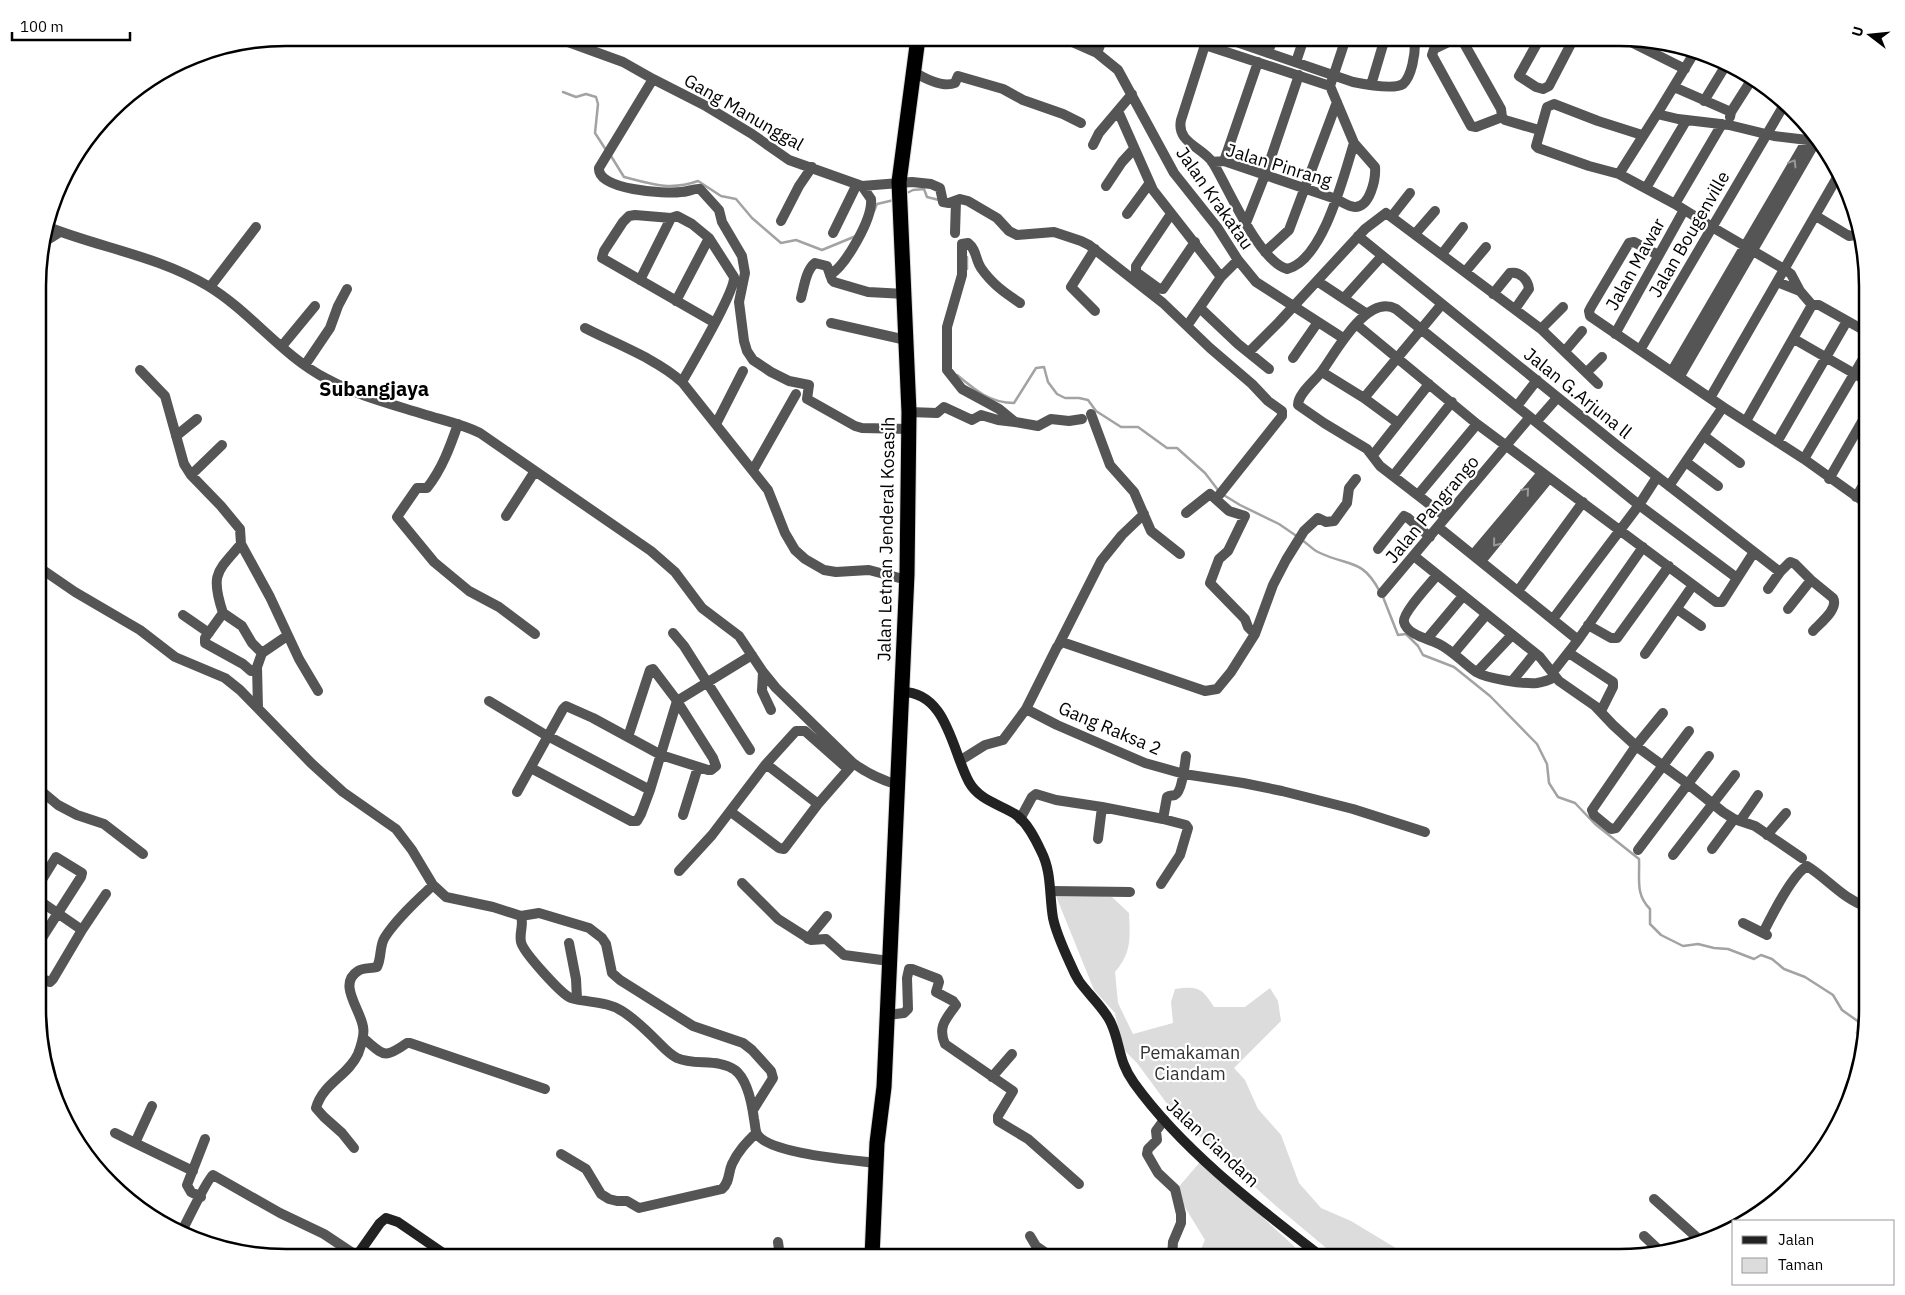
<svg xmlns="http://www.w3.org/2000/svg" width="1905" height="1295" viewBox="0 0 1905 1295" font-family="'IBM Plex Sans',sans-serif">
<rect width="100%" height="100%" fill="#fff"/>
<path fill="#dcdcdc" d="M 1093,895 L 1112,897 L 1129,913 C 1130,938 1132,952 1115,972 L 1118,1003 L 1133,1034 L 1173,1023 L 1171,1002 L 1175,989 C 1198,986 1202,988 1214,1007 L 1245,1007 L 1270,988 L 1278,1001 L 1281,1021 L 1234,1068 L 1245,1080 L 1258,1109 L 1281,1135 L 1299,1183 L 1321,1208 L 1351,1221 L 1409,1256 L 1408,1257 L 1337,1257 L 1276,1206 L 1206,1143 L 1168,1105 L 1137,1063 L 1122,1048 L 1115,1013 L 1094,990 L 1056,896 Z
M 1867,1016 L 1864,1039 L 1855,1033 Z
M 1201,1161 L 1295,1247 L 1287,1257 L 1199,1257 L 1198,1256 L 1205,1240 L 1175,1191 Z"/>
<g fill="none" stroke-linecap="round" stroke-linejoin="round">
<path stroke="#a3a3a3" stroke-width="2.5" d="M 563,92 L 576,97 L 586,94 L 596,97 L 598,104 L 595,133 L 606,150
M 611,156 L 624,177 C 651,184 670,191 698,181 L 721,196 L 736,199 L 752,218 L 781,243 L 796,240 L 822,250 L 856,236
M 905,194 L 913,190 L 924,189 L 927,197 L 939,200
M 874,211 L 877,204 L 894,200
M 967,257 L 967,269
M 957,375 C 975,390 990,403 1014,403 L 1036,368 L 1044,367 L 1048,382 L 1057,394 L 1065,398 L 1079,398 L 1088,400 L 1096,411 L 1121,427 L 1138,427 L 1167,448 L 1177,448 L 1205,473 L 1218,490
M 1222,494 L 1240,505 L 1279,524 L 1298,537
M 1302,540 C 1308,544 1312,549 1318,552 C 1348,567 1362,557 1380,592
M 1383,597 L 1398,635 L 1406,634 L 1418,646 L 1423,655 L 1454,667 L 1490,696 L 1537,744 L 1547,764 L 1549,783 L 1558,797 L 1575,803 L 1595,824 L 1639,859 C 1640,879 1635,894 1650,909 L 1650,924 L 1661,935 L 1683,946 L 1698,944 L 1714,948 L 1728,949 L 1754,959 L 1761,955 L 1772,959 L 1784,969 L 1805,977 L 1833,995 L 1842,1010 L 1866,1027"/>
<g stroke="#dbdbdb" stroke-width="17">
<path id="highway" d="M 872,1257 L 877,1143 L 884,1087 L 886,1043 L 907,574 L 909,412 L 899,182 L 918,38"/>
</g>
<path stroke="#555" stroke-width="10" d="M 557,38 L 623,62 L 653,79 L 704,105 L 752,134 L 789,160 L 862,186 L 912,182 L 931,184 L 940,188 L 943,202 L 949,203 L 960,199 L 968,201 L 997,218 L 1009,231 L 1017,235 L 1054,232 L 1081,241 L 1089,245 L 1163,303 L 1210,348 L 1252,384 L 1268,401 L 1282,411 L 1282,416 L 1216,499
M 1063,38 L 1097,53 L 1118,70 L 1174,173 L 1217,227 L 1238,260 L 1256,282 L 1343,338
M 1207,38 L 1205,45 L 1330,86
M 1225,38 L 1353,82 C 1363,84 1394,90 1403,84 C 1412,76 1415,54 1415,43 L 1408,38
M 1457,38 L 1434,49 L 1432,55 L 1471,126 L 1476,127 L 1502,117 L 1505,120 L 1539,130
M 1461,38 L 1501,109 L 1502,117
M 1540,38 L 1519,76 L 1536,87 L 1543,89 L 1549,86 L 1574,38
M 1623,38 L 1685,69
M 1497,40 L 1499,38
M 1205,45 L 1181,120 C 1176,143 1203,147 1213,163 C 1229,189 1258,260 1287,269 C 1323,261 1344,175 1354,143
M 1097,53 L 1103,38
M 1268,53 L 1273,38
M 1296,62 L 1304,38
M 914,72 C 924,78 943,88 955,83 L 958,76 L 1003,89 L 1023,100 L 1063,114 L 1081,123
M 653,79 L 599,168 C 597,190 665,194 681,192 C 688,192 694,188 700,189 L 719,210 L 722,222 L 742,256 L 745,273 L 739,302 L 744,341 L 747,351 L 753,360 L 771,372 L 789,381 L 809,385 L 807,399 L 855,426 L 862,428 L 908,429
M 1371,85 L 1385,38
M 1674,87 L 1731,112
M 1704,101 L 1726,65
M 1118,111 L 1153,190 L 1221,277
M 1657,114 L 1696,50
M 1730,117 L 1731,112 L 1752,79
M 1642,135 L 1598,121 L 1554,104 L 1547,107 L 1536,146 L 1538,148 L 1589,166 L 1619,174 L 1675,204 L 1712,227 L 1784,269 L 1791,274 L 1800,291 L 1812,305 L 1819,305 L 1867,332
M 1093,145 L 1099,133 L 1132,94
M 1224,161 L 1258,62
M 1212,162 L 1224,161 L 1336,199 C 1342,202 1349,207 1355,207 C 1370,207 1376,179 1375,167 L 1354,143 L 1330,86 L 1346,38
M 1619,174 L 1657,114 L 1678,119 L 1729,125 L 1774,136 L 1816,141 L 1680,376
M 1106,186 L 1122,162 L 1134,149
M 1646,188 L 1686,121
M 1675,204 L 1722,124
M 1127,214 L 1149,184
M 1171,214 L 1136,266 L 1136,272 L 1158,288 L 1163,289 L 1195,242
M 1392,216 L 1410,193
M 1816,216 L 1849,236 L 1855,235 L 1860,228
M 781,221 L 799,186 L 812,167
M 1246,223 L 1265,175 L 1299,75
M 48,227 C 101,248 158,256 208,286 C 251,312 282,356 327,379 C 356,395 391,404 423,414 C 442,420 462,424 480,433 L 651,551 L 675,572 L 702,608 L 739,636 L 763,672 L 776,688 L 853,763 C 868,774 881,780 898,785
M 833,233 L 857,184
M 955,233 L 956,201
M 1415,234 L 1435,211
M 1358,236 L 1619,447 L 1780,572
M 44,242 L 60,232
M 1265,252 L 1289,230 L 1337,102
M 1442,254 L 1463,227
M 1658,255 L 1634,242 L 1629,243 L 1591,307 L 1589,311 L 1590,316 L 1723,407 L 1804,459 L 1867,504
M 1465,272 L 1486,247
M 830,275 C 846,265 873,218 871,199 L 862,186
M 640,280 L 671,218
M 1317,281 L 1367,314
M 1777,282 L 1800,291
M 210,287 L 256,227
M 1493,294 L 1510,273 C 1520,271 1528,280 1529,289 L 1515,309
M 801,298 C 804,287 806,270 815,263 L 827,266 L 832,280 L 834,282 L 868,292 L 905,294
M 1344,298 L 1382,256
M 676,301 L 709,238
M 1020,303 C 1005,293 992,284 981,268 C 975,259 977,250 968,243 L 962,244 L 962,275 L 947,327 L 947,370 L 962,389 L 999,409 L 1015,422 L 1038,426 L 1051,419 L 1069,421 L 1082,419
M 1200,308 L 1238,344 L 1269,369
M 1095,311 L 1071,287 L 1095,249
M 831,323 L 906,340
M 1189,323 L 1221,277 L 1238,260
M 1356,324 L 1477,424 L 1716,602 L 1722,602 L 1754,552
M 585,328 C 616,344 657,359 682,382 L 768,490 L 785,533 L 795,550 L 805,559 L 824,570 L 836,572 L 869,570 L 907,580
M 1541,329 L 1563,307
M 1615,334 L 1684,210
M 1794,339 L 1867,381
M 282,346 L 315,306
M 1640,350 L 1784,105
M 1565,351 L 1582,331
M 1249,352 L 1279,322 L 1365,229 L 1386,213 L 1541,329 L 1598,384
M 1293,358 L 1318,322
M 305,365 L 330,328 L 338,306 L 347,289
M 140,370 L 165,396 L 184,464 L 191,475 L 221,506 L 240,529 L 241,544 L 270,597 L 299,659 L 318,691
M 1672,371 L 1810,135
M 1322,372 L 1364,398 L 1398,423
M 1587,372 L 1602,357
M 682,382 C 692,364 735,292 734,277 L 709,238 L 692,224 L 677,216 L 671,218 L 635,215 L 629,216 L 623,222 L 604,251 L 602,258 L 715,323
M 1364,398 L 1442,304
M 1710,398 L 1839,174
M 1517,406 L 1537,380
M 909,412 L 937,413 L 944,407 L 972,420 L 981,415 L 998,420 L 1015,422
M 1091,414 L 1110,465 L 1134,492 L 1151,531 L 1180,554
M 1746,421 L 1812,305
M 1536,422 L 1557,398
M 458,424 C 450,447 442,469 427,488 L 417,488 L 397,517 L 434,562 L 469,591 L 499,607 L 535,634
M 716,424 L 743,371
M 176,436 L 197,419
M 1704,436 L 1740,463
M 1777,442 L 1847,321
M 1373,455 L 1429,384
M 1804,459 L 1867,352
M 1686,462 L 1718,486
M 753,470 L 796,394
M 191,475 L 222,445
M 1393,476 L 1452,402
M 1829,479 L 1867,413
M 1669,486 L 1723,407
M 1418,495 L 1477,424
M 1856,497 L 1867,479
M 1186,513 L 1210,494 L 1229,511 L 1245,516 L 1228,551 L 1219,559 L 1210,583 L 1245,619 L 1248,627 L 1255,634
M 506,516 L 535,471
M 1446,517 L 1380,466 L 1367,449 L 1324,423 L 1298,405 C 1298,393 1316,380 1322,371 C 1336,352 1367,293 1396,309 L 1639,505 L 1737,578
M 1438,527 L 1578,640
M 241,544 C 217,572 210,574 223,613 L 242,626 L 252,643 L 262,653 L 257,667 L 258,708
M 1378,549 L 1404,516 L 1408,518 L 1430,537
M 1473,555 L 1542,473
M 1414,556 L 1540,657 L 1559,681 L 1595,706 L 1613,725 L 1636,746 L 1688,784 L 1723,812 L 1734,819 L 1755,826 L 1802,858
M 1481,561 L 1549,478
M 40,568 L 75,592 L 140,630 L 175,657 L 225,678 L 240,690 L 311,763 L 343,792 L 396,829 L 412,850 L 433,885 L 446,897 L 493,907 L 521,916 L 539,913 L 589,928 L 602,938 L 606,944 L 612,973 L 620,980 L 693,1026 L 743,1043 L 752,1050 L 771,1071 L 773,1078 L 753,1110
M 1437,575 C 1431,583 1402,613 1404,622 C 1407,635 1429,639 1439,644 C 1453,651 1463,663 1476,672 C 1488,679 1523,684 1537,683 C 1544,682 1549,680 1555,677
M 1768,589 L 1780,572 L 1790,562 L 1795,564 L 1811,580 L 1833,598 C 1839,609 1820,623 1813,631
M 1518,591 L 1583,502
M 1382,593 L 1530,417
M 1677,609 L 1701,626
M 1788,609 L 1811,580
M 223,613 L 205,638 L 205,643 L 243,664 L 251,671
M 183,615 L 209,633
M 1553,619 L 1639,505 L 1657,477
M 1588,625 L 1611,638 L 1617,638 L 1669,566
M 673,633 L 684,646 L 750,750
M 1427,639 L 1463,596
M 1059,644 L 1101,561 L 1122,535 L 1144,514
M 262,653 L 287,636
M 1454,653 L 1486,615
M 1569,653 L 1613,682 L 1613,687 L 1601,711
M 1645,654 L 1693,585
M 763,672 L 762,691 L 771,710
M 1477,672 L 1512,635
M 1553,672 L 1578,640 L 1643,547
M 1513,680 L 1535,653
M 489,701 L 544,734 L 650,790
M 677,701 L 752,655
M 1026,709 L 1057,725 L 1145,763 L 1184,774 L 1243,783 L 1282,791 L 1353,809 L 1425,832
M 1663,713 L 1636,746 L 1592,810 L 1594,815 L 1611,829 L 1616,828 L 1689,731
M 961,760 L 985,745 L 1003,740 L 1026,709 L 1057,647 L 1062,642 L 1205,691 L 1217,689 L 1231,672 L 1255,634 L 1273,585 L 1286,560 L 1304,531 L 1318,518 L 1326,522 L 1334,521 L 1347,503 L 1349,488 L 1356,479
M 766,764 L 818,804
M 531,768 L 631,821 L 637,821 L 641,814 L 650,790 L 677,701
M 40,790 L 58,805 L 77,815 L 104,824 L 143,854
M 517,792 L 563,709 L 566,706 L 593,718 L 661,755 L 708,770 L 711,770 L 716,766 L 713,758 L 675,698 L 653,669 L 650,670 L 628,737
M 1102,807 L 1163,819 L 1167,797 C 1170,795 1172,796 1175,795 C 1182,792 1185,763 1186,756
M 731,812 L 779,848 L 784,849 L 818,804 L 853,764
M 683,815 L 698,767
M 1020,819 L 1032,797 L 1036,794 L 1056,800 L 1102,807 L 1098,839
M 1740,821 L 1758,795
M 1767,835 L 1786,813
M 1712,849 L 1734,819
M 1638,850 L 1709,756
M 1673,855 L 1735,775
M 679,871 L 712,835 L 766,764 L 796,731 L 805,731 L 848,769
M 40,883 L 56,857 L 82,873 L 81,877 L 40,941
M 742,883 L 778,919 L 811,940 L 826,939 L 844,955 L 889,961
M 1161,884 L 1180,855 L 1188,828 L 1186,825 L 1163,819
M 1051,891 L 1130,892
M 40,901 L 82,930
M 521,916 C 524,925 519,933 521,942 C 523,952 562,995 571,998 C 588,1003 607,1001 622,1011 C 635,1019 646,1030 657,1041 C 663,1047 669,1054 677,1058 C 695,1066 718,1058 735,1070 C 748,1080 752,1104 754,1119 C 755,1123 755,1130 757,1134 C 769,1154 853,1160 876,1163
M 1743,923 L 1767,935
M 1763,933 C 1772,915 1792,875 1807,866 C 1828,879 1843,899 1867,907
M 808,939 L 827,916
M 569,943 L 576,979 L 577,999
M 40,978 L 50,982 L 53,979 L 82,930 L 106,894
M 887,1015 L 904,1013 L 908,1009 L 907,978 L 909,969 L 912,969 L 938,979 L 939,982 L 936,992 L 953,1001 L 956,1005 C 947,1018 937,1026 945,1044 L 1013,1091 L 998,1116 L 998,1121 L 1028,1139 L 1079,1184
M 363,1038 C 384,1055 383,1060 407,1043 L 410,1043 L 545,1089
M 992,1077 L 1012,1054
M 152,1106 L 135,1143 L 193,1171
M 1164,1120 L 1156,1131 L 1157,1140 L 1148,1149 L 1147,1154 L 1158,1173 L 1175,1189 L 1181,1214 L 1181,1223 L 1173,1242 L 1172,1257
M 115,1133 L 135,1143
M 354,1148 L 342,1133 L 324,1117 L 316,1108 C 323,1083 348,1076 358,1054 C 361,1046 365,1035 363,1027 C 361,1010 337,984 358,971 C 364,967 371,969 377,967 C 382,957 379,946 385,937 C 398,917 417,901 433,885
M 561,1154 L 586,1169 L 601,1194 L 609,1199 L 617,1201 L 627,1201 L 639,1208 L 722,1189 C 730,1182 728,1173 732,1164 C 738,1151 746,1143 756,1133
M 201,1197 L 191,1192 L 187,1185 L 205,1139
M 1654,1199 L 1702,1242
M 182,1231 C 187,1221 208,1178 213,1175 L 280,1213 L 324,1234 L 357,1256
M 1030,1236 L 1036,1246 L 1052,1257
M 1644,1236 L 1661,1252
M 778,1242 L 780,1257"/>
<path stroke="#222" stroke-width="10" d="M 901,692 C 947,691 952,751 969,782 C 979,800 999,804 1015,814 C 1027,822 1035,838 1041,851 C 1052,872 1049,895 1053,918 C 1057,937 1067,956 1075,974 L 1079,981 C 1088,994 1105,1009 1111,1023 C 1121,1045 1118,1061 1134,1083 C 1183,1151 1256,1206 1322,1257
M 356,1257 L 380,1223 L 386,1218 L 398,1222 L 449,1257"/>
<use href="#highway" stroke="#000" stroke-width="15"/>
</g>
<defs><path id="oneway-chevron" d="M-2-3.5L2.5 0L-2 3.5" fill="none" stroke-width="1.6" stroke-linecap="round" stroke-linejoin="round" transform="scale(1.25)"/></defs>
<g stroke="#999">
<use href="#oneway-chevron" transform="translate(1793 163) rotate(-59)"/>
<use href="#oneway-chevron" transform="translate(1526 491) rotate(-50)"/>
<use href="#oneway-chevron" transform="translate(1496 543) rotate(129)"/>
</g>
<g text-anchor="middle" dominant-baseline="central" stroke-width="4.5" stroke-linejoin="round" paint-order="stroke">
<g font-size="18" fill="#000" stroke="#fff">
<text transform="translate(744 112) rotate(30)">Gang Manunggal</text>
<text transform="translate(1279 165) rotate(17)">Jalan Pinrang</text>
<text transform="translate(1215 198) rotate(55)">Jalan Krakatau</text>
<text transform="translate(1689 234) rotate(-60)">Jalan Bougenville</text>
<text transform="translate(1635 264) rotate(-61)">Jalan Mawar</text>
<text transform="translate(1578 393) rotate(39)">Jalan G.Arjuna ll</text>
<text transform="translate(1432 509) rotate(-50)">Jalan Pangrango</text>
<text transform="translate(886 539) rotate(-89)">Jalan Letnan Jenderal Kosasih</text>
<text transform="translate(1110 728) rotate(23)">Gang Raksa 2</text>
<text transform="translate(1213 1143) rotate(43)">Jalan Ciandam</text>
</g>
<g font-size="18" fill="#333" stroke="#fff">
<text x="1190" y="1052">Pemakaman<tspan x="1190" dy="21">Ciandam</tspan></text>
</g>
<g font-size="20" font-weight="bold" fill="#000" stroke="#fff">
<text x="374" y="388">Subangjaya</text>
</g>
</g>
<path d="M0 0H1905V1295H0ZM286 46H1619A240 240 0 0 1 1859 286V1009A240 240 0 0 1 1619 1249H286A240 240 0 0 1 46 1009V286A240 240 0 0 1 286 46Z" fill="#fff" fill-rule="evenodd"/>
<path fill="none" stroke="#000" stroke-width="2.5" d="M286 46H1619A240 240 0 0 1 1859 286V1009A240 240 0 0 1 1619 1249H286A240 240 0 0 1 46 1009V286A240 240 0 0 1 286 46Z"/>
<rect x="1732" y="1220" width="162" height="65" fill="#ffffff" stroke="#999999"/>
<rect x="1742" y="1236" width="25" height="8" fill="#222222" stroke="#999999"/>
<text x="1778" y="1245" font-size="15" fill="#000000">Jalan</text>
<rect x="1742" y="1258" width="25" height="15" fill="#dcdcdc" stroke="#999999"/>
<text x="1778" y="1270" font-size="15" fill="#000000">Taman</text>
<g transform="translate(1870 35) rotate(286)" stroke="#ffffff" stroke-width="4" paint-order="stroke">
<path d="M0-4L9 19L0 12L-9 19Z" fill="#000000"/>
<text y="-8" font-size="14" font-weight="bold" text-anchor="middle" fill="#000000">U</text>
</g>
<path d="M12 32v8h118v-8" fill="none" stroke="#000000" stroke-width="2.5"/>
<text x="20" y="32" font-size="15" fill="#000000" stroke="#ffffff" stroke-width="4" paint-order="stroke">100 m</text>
</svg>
